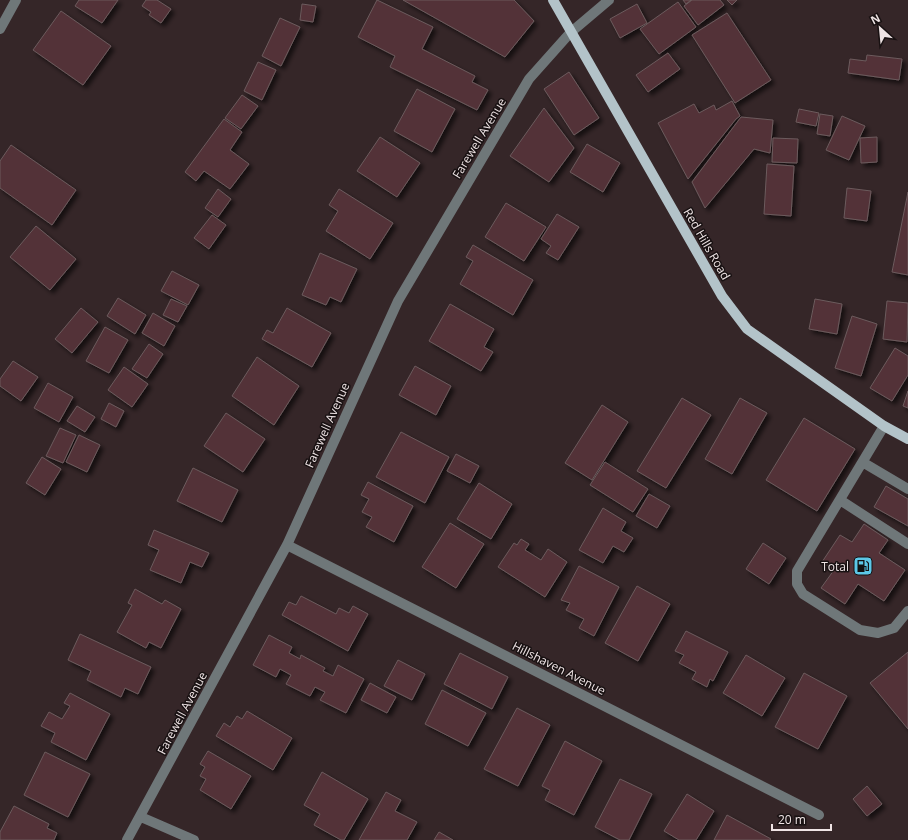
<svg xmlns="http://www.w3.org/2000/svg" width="908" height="840" viewBox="0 0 908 840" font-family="'Open Sans',sans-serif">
<defs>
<filter id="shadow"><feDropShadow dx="3.5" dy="3.5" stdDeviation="2" flood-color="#0009"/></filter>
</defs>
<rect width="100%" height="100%" fill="#352628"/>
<path fill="#523137" stroke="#6c5b5d" filter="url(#shadow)" d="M 79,0 L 118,0 L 102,23 L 75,6 Z
M 146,0 L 157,0 L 171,9 L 161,23 L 149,15 L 151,12 L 142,6 Z
M 377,0 L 433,27 L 422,49 L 475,76 L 472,82 L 488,90 L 477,110 L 390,67 L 395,56 L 358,37 Z
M 403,0 L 514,0 L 534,21 L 505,57 Z
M 683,0 L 691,0 L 686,4 Z
M 692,0 L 720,0 L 724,5 L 698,25 L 684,6 Z
M 727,0 L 737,0 L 732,5 Z
M 678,2 L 696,27 L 659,54 L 640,29 Z
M 302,4 L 316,6 L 313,22 L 300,20 Z
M 637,4 L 647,23 L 620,38 L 610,19 Z
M 61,11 L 111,46 L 83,85 L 33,50 Z
M 727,13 L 771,80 L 735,103 L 692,35 Z
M 280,18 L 300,27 L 281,66 L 262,56 Z
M 668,53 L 680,69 L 648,92 L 636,75 Z
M 867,55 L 902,59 L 899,80 L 848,73 L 850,59 L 866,61 Z
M 258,62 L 276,70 L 262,100 L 244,91 Z
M 569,72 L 599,118 L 574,135 L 544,89 Z
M 417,89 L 455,109 L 432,152 L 394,131 Z
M 242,95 L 258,106 L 241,129 L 225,118 Z
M 732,101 L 740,116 L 736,119 L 688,179 L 658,123 L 694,104 L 699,113 L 714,105 L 716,110 Z
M 544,108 L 574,148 L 549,182 L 510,156 Z
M 799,109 L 819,113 L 816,126 L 796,122 Z
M 820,114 L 833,116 L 830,136 L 817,134 Z
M 842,116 L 865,126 L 849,160 L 826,150 Z
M 741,117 L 773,120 L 770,153 L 754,149 L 705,208 L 692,182 Z
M 224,119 L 242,132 L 230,150 L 249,164 L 230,189 L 204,171 L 196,181 L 185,172 Z
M 380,137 L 420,163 L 397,197 L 357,171 Z
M 877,137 L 877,162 L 861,163 L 860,138 Z
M 773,138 L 798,139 L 797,163 L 772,162 Z
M 587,144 L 620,163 L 603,192 L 570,172 Z
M 11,145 L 76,190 L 52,225 L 0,188 L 0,161 Z
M 767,164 L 794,166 L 791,216 L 764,214 Z
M 847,188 L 871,191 L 867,221 L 844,218 Z
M 218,189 L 231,199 L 218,217 L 205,208 Z
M 339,189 L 393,223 L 370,259 L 326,231 L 338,211 L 329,205 Z
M 908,192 L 908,275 L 892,272 Z
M 506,203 L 546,227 L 524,261 L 485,237 Z
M 557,214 L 579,227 L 558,260 L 546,253 L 551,246 L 541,239 Z
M 212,215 L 226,225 L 209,249 L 194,238 Z
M 36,226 L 76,259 L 50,290 L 10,257 Z
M 473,245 L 533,280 L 513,315 L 460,284 L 473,261 L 466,257 Z
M 320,253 L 357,269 L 341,302 L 330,297 L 326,305 L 302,295 Z
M 172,271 L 199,285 L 188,305 L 161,291 Z
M 118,298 L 146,315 L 135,334 L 107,316 Z
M 171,299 L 187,306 L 178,322 L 163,315 Z
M 815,299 L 842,304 L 837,334 L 809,329 Z
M 887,301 L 908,303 L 907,342 L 883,339 Z
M 450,304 L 494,329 L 484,347 L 493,352 L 481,371 L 429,341 Z
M 81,308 L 98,322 L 72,353 L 55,339 Z
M 287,308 L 331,333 L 312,367 L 262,339 L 267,330 L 273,333 Z
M 153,313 L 175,326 L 164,346 L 142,333 Z
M 852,316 L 877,324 L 861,376 L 835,368 Z
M 105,327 L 128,340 L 109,373 L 86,361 Z
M 149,344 L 163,354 L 147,378 L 132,369 Z
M 895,348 L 908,356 L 908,375 L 892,401 L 870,388 Z
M 257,357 L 299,386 L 274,425 L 232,396 Z
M 13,361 L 38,377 L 21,401 L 0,386 L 0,379 Z
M 415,366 L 451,386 L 436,415 L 399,395 Z
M 124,367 L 148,384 L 132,407 L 108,390 Z
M 48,383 L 73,397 L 59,422 L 34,408 Z
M 908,391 L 908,408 L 903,406 Z
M 682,398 L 711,415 L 666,488 L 637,471 Z
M 740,398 L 767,413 L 732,474 L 705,459 Z
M 109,403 L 124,411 L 116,427 L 101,419 Z
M 602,405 L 628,422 L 592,480 L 565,463 Z
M 77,406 L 95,417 L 85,432 L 67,421 Z
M 226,413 L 265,439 L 243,472 L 204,446 Z
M 804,418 L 855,449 L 817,511 L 766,480 Z
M 60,428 L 76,435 L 63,463 L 46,456 Z
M 401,432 L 449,457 L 425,503 L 376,477 Z
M 79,435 L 100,445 L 87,472 L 66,462 Z
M 456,454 L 479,466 L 470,483 L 447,471 Z
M 42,457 L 61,469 L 45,495 L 26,483 Z
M 605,462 L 648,489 L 633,512 L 590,485 Z
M 193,468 L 238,490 L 222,522 L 177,501 Z
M 368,482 L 413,506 L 394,542 L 366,527 L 372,517 L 362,512 L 369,499 L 361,495 Z
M 479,483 L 512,504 L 491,539 L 457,519 Z
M 886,486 L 908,499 L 908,526 L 874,507 Z
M 649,494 L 670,506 L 657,528 L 636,516 Z
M 603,508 L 626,522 L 621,531 L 633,538 L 624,552 L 613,546 L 603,563 L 579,550 Z
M 450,523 L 484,544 L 456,588 L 422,567 Z
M 864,524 L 888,540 L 879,553 L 905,570 L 884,601 L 858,584 L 845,604 L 821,588 L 834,570 L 822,562 L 840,535 L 852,542 Z
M 154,530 L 209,553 L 202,567 L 190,562 L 181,583 L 150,570 L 159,550 L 148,545 Z
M 521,539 L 529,544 L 525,550 L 541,560 L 548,549 L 567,562 L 545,597 L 498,567 L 514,543 L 517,545 Z
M 763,543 L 786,558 L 769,584 L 746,569 Z
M 579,566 L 619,587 L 594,636 L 579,628 L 584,619 L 566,610 L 570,603 L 561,600 Z
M 637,586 L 670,604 L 638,661 L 605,643 Z
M 135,589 L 162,604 L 165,600 L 181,609 L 161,648 L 149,642 L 146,648 L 117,632 L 132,605 L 128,603 Z
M 301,596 L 336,614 L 339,608 L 349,613 L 353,606 L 368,614 L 348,651 L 282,615 L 289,602 L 296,605 Z
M 686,631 L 728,652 L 713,681 L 710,679 L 707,687 L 692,679 L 696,672 L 679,663 L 684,655 L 675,651 Z
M 80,634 L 151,667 L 138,694 L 125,688 L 121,697 L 87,680 L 91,671 L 68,660 Z
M 269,635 L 292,647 L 289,653 L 300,659 L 301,655 L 325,668 L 323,671 L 333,676 L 338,665 L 364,679 L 346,713 L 320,700 L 325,692 L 315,687 L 310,696 L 286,684 L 291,675 L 280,669 L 276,677 L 253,665 Z
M 908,652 L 908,729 L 870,683 Z
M 460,653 L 508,677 L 492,709 L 444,684 Z
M 746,655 L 785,678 L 762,716 L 723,693 Z
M 398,660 L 425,674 L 412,700 L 384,686 Z
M 804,673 L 847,696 L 818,749 L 775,727 Z
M 370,683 L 396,697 L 387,713 L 361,700 Z
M 442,690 L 486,713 L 468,746 L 425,724 Z
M 70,693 L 110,714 L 86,760 L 51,742 L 55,733 L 41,726 L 49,712 L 62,719 L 70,706 L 64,703 Z
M 517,708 L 550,725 L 518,786 L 484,769 Z
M 247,711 L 292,738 L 273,770 L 216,736 L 224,723 L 230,727 L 237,716 L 242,719 Z
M 565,741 L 602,761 L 574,815 L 545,800 L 550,790 L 542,786 Z
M 208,751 L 251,776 L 231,809 L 200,790 L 206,779 L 200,776 L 205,767 L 200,764 Z
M 45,752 L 90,774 L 68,817 L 24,795 Z
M 322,772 L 368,799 L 344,840 L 341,840 L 314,825 L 320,814 L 304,805 Z
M 620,779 L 652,794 L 629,840 L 620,840 L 595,827 Z
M 867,786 L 882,804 L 867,816 L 853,799 Z
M 386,792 L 401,800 L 395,811 L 417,822 L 407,840 L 359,840 Z
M 687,794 L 714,811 L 696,840 L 679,840 L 664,831 Z
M 14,806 L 49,824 L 47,828 L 57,833 L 54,840 L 0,840 L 0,832 Z
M 727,815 L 771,839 L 770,840 L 714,840 Z
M 439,832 L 453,840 L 434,840 Z"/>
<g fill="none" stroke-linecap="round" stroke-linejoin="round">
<path stroke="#6f7779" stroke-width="10" d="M 0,29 L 16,0
M 884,426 L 797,571 L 797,584 L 803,594 L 860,630 L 878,633 L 894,628 L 908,611
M 864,463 L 908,489
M 840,500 L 908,544
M 287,545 L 819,815
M 141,817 L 194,840
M 127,840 L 287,545 L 398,301 L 529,79 L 570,33 L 609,0"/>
<path stroke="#b3c3c9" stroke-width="10" d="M 553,0 L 722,296 L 747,329 L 884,426 L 908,439"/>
</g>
<defs>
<g id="fuel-square" transform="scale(1)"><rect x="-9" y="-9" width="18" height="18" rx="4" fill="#5cc7e7" stroke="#181112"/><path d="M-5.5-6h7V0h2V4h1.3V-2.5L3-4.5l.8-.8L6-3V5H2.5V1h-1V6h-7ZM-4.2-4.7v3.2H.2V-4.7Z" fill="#111"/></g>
</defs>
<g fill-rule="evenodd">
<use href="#fuel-square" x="863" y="566"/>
</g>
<g text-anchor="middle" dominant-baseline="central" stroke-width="3" stroke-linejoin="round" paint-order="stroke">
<g font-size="12" fill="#efe4e5" stroke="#181112">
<text transform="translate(479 138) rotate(-59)">Farewell Avenue</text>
<text transform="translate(707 244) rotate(60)">Red Hills Road</text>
<text transform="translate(327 425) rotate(-66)">Farewell Avenue</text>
<text transform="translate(559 668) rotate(27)">Hillshaven Avenue</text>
<text transform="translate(182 713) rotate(-62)">Farewell Avenue</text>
</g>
<g font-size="12" fill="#efe4e5" stroke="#181112" text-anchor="end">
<text x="849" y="566">Total</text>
</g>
</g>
<g transform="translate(880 28) rotate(333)" stroke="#181112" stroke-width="3" paint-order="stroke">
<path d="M0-3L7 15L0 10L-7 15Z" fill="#efe4e5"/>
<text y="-6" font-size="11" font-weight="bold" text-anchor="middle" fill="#efe4e5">N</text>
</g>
<path d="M772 824v6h59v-6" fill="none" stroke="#efe4e5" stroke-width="2"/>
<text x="778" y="824" font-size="12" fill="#efe4e5" stroke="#181112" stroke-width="3" paint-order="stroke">20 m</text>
</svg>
